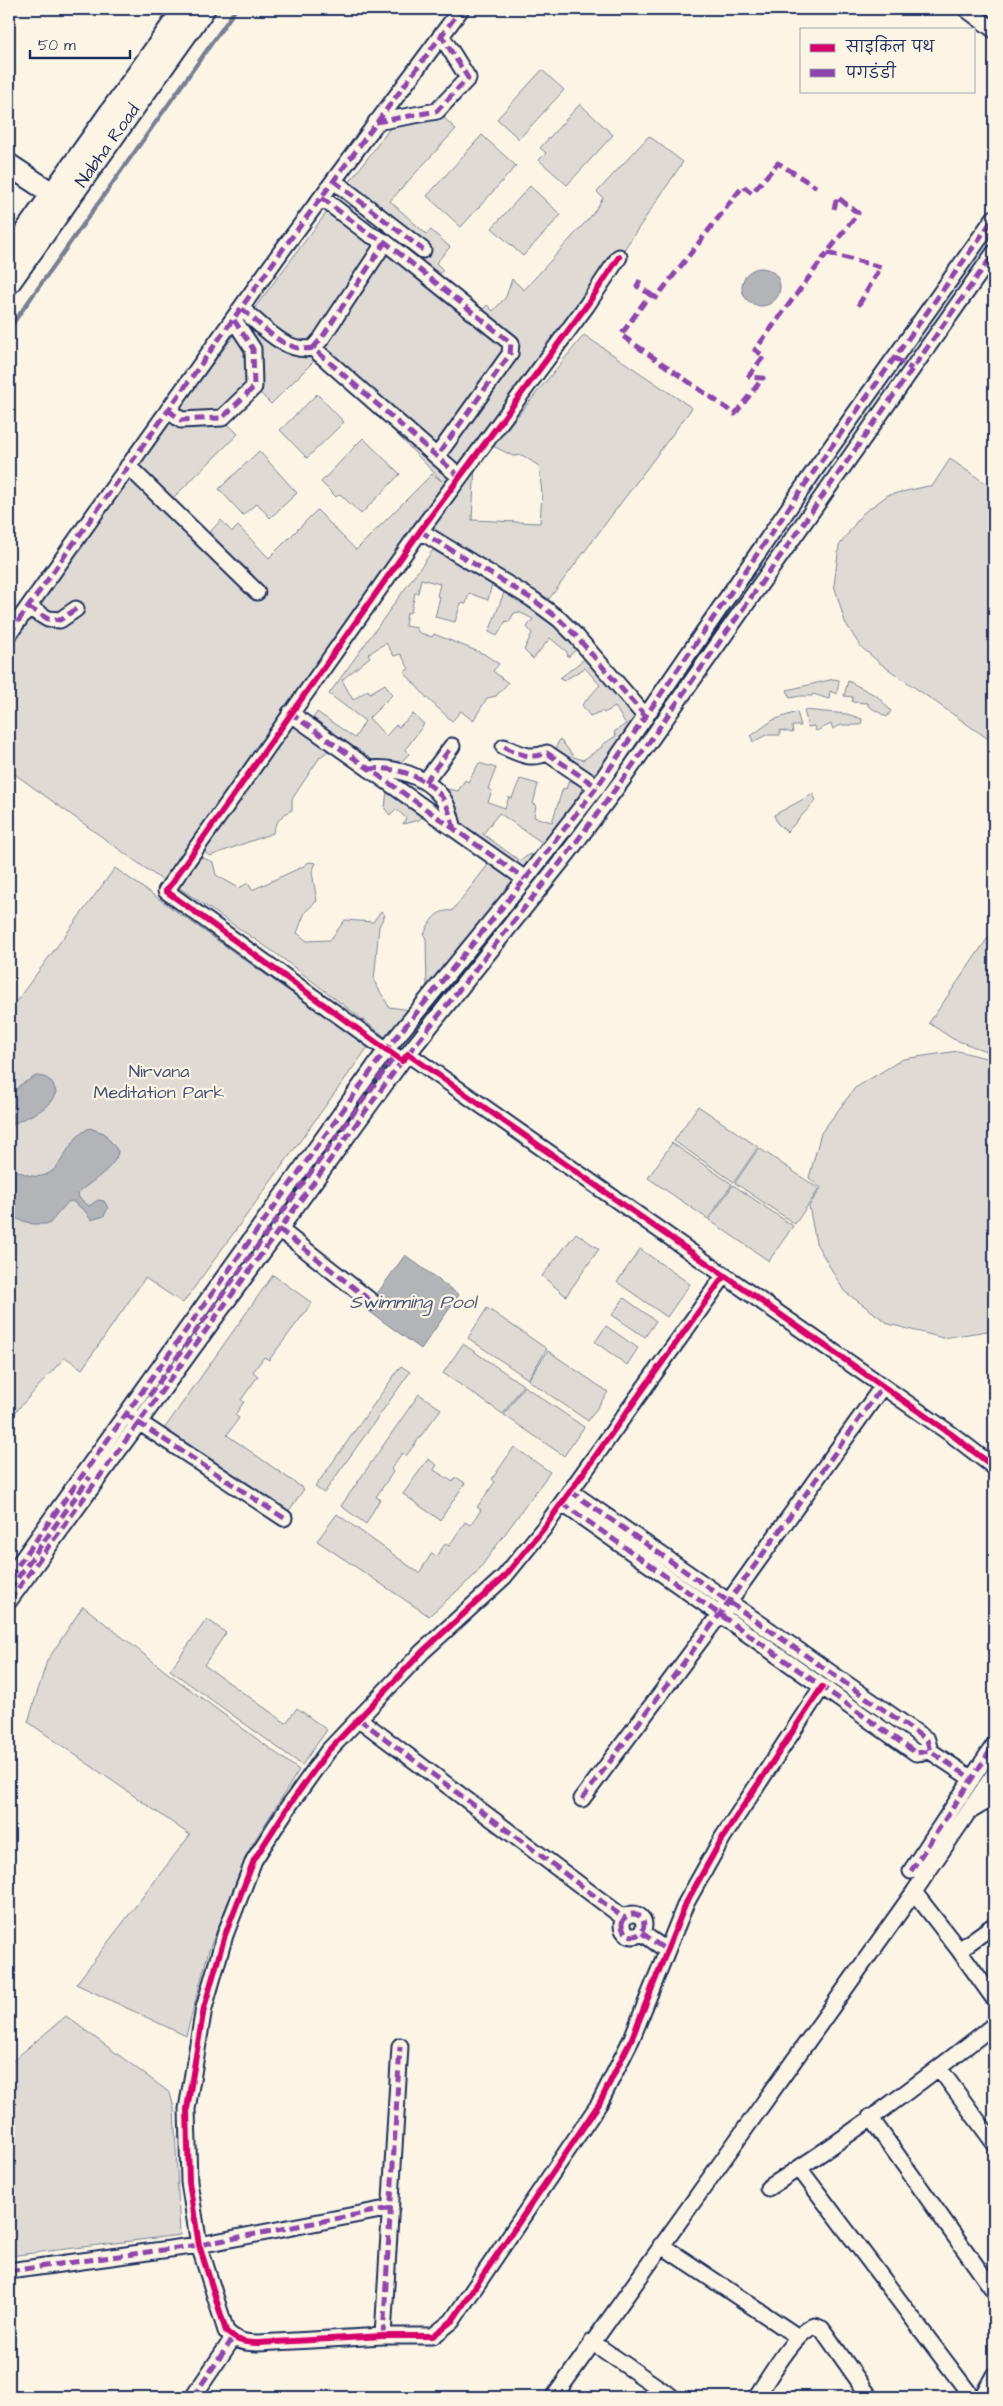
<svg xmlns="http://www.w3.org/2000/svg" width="1003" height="2406" viewBox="0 0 1003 2406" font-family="'Architects Daughter','Playpen Sans Deva',sans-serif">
<rect width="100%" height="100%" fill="#fcf5e5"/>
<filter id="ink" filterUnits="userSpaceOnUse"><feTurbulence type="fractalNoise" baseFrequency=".02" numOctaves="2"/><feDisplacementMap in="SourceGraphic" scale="10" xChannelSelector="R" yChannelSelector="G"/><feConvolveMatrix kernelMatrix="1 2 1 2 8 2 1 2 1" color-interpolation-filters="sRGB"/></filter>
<g filter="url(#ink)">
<path fill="#dfdbd4" stroke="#7d8599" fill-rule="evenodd" d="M 542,70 L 564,90 L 519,139 L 497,119 Z
M 580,104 L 613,135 L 567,185 L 539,160 L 546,153 L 540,148 Z
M 441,115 L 456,129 L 390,201 L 426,234 L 431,230 L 450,247 L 436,263 L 443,270 L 438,276 L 479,313 L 487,305 L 493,311 L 506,297 L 512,279 L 524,290 L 592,215 L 603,198 L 597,192 L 649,136 L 683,162 L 619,257 L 166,883 L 9,770 L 9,634 L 391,127 ZM 316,359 L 324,359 L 442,481 L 432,474 L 356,550 L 317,510 L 269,558 L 238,526 L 232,532 L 221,520 L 201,542 L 166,505 L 238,434 L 222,418 L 254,387 L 271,404 Z
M 482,135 L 516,166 L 461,227 L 427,196 Z
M 530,186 L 561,215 L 523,256 L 492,228 Z
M 584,335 L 692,408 L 549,599 L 432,528 L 475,466 L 472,520 L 540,523 L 542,494 L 539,466 L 522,455 L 513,456 L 493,446 Z
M 317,394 L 344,422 L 307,458 L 280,430 Z
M 363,438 L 400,474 L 361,514 L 340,494 L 336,497 L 321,482 Z
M 259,451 L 297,493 L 270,518 L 257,503 L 243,515 L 219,489 Z
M 950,459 L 994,489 L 994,743 L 881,664 L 860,646 L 845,622 L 834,585 L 839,546 L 862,514 L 888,495 L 933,485 Z
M 433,550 L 492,584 L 488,600 L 469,593 L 466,604 L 461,603 L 455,622 L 435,617 L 440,597 L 437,596 L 440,584 L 421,579 L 418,593 L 415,593 L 411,612 L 407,613 L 405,626 L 417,628 L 418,632 L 432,637 L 434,634 L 484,654 L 499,664 L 493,671 L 508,683 L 496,696 L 487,698 L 473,721 L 461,711 L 452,721 L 427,698 L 404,672 L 409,669 L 401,654 L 394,656 L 386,643 L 368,654 L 370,657 L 342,680 L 353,700 L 368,690 L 370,693 L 385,684 L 392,695 L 369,718 L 386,736 L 396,725 L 399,727 L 413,714 L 424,724 L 405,750 L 409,754 L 400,763 L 372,760 L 313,718 L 317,712 L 355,738 L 365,721 L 329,694 Z
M 505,590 L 528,596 L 579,647 L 568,657 L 567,652 L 550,638 L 533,659 L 524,650 L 532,633 L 527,627 L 533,619 L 519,612 L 514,613 L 509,622 L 506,621 L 497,636 L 489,632 Z
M 587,657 L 637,717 L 597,772 L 589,774 L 554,751 L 560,739 L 574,757 L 583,760 L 602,747 L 602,745 L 616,736 L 614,732 L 626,724 L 615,707 L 604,713 L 602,711 L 590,716 L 582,705 L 600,685 L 585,668 L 563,681 L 560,678 Z
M 834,679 L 839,680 L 837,694 L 830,691 L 829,699 L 813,694 L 812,696 L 800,696 L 790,698 L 787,690 Z
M 848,681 L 877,696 L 891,711 L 887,717 L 868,706 L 868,703 L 852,702 L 853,697 L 844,696 Z
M 804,710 L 847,714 L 862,719 L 861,725 L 841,725 L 833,729 L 831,724 L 816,731 L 814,726 L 808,727 Z
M 797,712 L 801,726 L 792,726 L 793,733 L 780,730 L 780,735 L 766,735 L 753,742 L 751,736 L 773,720 Z
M 292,720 L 331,749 L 320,757 L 292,799 L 292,810 C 282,814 275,823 273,833 L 210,856 L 201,850 Z
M 479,763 L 496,768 L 488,789 L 492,791 L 488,802 L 505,808 L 509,797 L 512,798 L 520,779 L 538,784 L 533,804 L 536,805 L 534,817 L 552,822 L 563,788 L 566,789 L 569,780 L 583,787 L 582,795 L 544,844 L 499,813 L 483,834 L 520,861 L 530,854 L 533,860 L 526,867 L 521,867 L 465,828 L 442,788 L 458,791 L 465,780 L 468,782 Z
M 387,789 L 422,817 L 419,820 L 403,824 L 406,818 L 396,809 L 390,815 L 385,809 Z
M 813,794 L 816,800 L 787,832 L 777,823 L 774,815 Z
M 201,857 L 213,862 L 216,875 L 239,888 L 248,883 L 252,890 L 302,867 L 309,862 L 316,863 L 312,872 L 317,901 L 305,912 L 297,933 L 307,941 L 330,940 L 345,920 L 373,922 L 381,911 L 385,915 L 379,926 L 374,981 L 389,1007 L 411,1010 L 388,1039 L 278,955 L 178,887 Z
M 491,861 L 516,880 L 427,992 L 426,939 L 424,935 C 429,922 436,909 452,911 Z
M 115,868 L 368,1047 L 183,1303 L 145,1278 L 82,1369 L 65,1357 L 9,1419 L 9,1011 Z
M 994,929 L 994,1054 L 953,1039 L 929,1023 Z
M 958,1051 L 994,1060 L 994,1330 L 943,1338 L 889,1324 L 844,1291 L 816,1243 L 809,1206 L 821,1188 L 809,1178 L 821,1133 L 855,1088 L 903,1059 Z
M 698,1106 L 758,1147 L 734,1182 L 674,1141 Z
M 672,1143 L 732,1184 L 708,1219 L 648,1178 Z
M 759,1148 L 819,1189 L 795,1224 L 735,1183 Z
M 733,1185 L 793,1226 L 769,1261 L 709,1220 Z
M 576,1233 L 599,1249 L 566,1296 L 542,1276 Z
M 640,1249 L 690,1284 L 667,1317 L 617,1282 Z
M 273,1275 L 312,1303 L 269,1360 L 264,1357 L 253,1372 L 258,1376 L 241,1400 L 244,1402 L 235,1415 L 239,1418 L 227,1435 L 304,1489 L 286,1515 L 164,1429 Z
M 624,1298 L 656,1321 L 645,1337 L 612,1315 Z
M 487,1308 L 547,1349 L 528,1379 L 468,1338 Z
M 606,1326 L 638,1348 L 627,1365 L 595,1342 Z
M 463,1344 L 523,1385 L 503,1414 L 443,1373 Z
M 548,1351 L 608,1392 L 588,1421 L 528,1380 Z
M 401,1366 L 410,1372 L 324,1493 L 315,1487 Z
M 524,1386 L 584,1427 L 564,1456 L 504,1415 Z
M 419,1394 L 441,1409 L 406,1456 L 402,1453 L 391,1469 L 393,1472 L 376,1497 L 380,1499 L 366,1524 L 341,1506 Z
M 514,1447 L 550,1472 L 475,1575 L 429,1616 L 317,1541 L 337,1514 L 419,1573 L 432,1553 L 436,1556 L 445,1544 L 449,1546 L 465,1522 L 470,1525 L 481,1510 L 477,1507 L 495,1482 L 492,1479 Z
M 428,1459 L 437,1465 L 434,1470 L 453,1482 L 456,1477 L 465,1483 L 440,1520 L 403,1494 Z
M 83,1606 L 165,1671 L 299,1770 L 250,1848 L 209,1950 L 186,2036 L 76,1984 L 190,1835 L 28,1722 L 47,1661 Z
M 207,1619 L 226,1633 L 204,1665 L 286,1723 L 297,1708 L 327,1730 L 302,1765 L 170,1670 Z
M 66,2016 L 170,2093 L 174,2108 L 180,2235 L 9,2256 L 9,2064 Z"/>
<path fill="#b2b4b8" stroke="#767f94" d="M742 287a19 19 0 1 1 38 0a19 19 0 1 1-38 0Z
M 36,1076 C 47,1076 53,1081 56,1092 C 47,1115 25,1114 9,1128 L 9,1097 L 20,1085 Z
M 90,1128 L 104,1133 L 118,1151 C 117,1167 90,1182 78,1193 L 79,1198 L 89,1206 L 98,1200 L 104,1201 L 108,1208 L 104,1216 L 91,1220 L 85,1211 L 72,1201 L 68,1202 L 49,1224 L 33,1224 L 11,1217 L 9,1215 L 9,1166 C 64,1200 58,1141 90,1128 Z
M 405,1255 L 459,1295 L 421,1349 L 366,1309 Z"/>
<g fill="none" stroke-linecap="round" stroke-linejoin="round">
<path stroke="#767f94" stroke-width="4" d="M 9,329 L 236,9"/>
<g stroke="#1b2f5e" stroke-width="19">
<path id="street" d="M 966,9 L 994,30
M 376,122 L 437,111 L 468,78 L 441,35
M 334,181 L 423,250
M 322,198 L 369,234 L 385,242 L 511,343 L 510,354 L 437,456
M 619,257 L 587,305 L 420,531 L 166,891 L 402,1061 L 408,1054 L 951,1434 L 994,1467
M 242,309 C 262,325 285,354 313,348 L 459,476
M 313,348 L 321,339 L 385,242
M 168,410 L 181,420 L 222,418 L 254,387 L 253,349 L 234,320
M 128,466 L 257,592
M 420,531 L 532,599 L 559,619 L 576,636 L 646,717
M 28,607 L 48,619 L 60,620 L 76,609
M 9,634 L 283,249 L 461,9
M 290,713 L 525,879
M 504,747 C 520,754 530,760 547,753 L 597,787
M 369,769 C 394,766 425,776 441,796 C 448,805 451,818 454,829
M 425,782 L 452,746
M 408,1054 L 568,853 L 623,779 L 994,253
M 279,1229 L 372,1302
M 724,1276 L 544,1528 L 504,1577 L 422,1652 L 328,1751 L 288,1807 L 254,1860 L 225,1935 L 204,2008 L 187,2109 L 189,2182 L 199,2245 L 226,2331 C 236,2341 244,2343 258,2343 L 383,2336 L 433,2336 L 452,2321 L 599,2104 L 632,2038 L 686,1903 L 723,1837 L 822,1687
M 131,1417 L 284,1518
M 570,1491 L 927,1740 L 930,1751 L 972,1779
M 562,1503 L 916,1753 L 930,1751
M 9,1578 L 386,1050 L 523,882 L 597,787 L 817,467 L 994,218
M 9,1601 L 402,1061
M 359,1719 L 624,1918
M 582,1799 L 720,1614 L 882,1387
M 972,1810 L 994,1797
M 911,1871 L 994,1745
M 914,1892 L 959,1950 L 994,1999
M622 1925a11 11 0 1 1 22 0a11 11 0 1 1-22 0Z
M 642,1933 L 666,1950
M 959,1950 L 994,1925
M 939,2068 L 994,2143
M 870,2117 L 994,2291
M 799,2168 L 972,2397
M 768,2188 C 846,2139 921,2082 994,2025
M 661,2245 L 798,2337
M 9,2271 L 199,2245 L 391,2208
M 383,2336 L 400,2046
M 592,2342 L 672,2397
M 193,2397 L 233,2338
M 554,2397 L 914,1892 L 994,1774
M 756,2397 C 768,2380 795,2331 815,2326 L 822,2329 L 870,2397
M 982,2397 L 994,2375"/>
</g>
<g stroke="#1b2f5e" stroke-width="25">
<g id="secondary">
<path d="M 9,165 L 65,202"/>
<path d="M 9,255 L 184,9"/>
<path id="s1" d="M 9,283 L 204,9"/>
</g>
</g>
<use href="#street" stroke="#fcf5e5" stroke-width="15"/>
<use href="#secondary" stroke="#fcf5e5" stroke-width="21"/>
<path stroke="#8e44ad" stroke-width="5" stroke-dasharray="10 5" stroke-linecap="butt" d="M 376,122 L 437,111 L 468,78 L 441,35
M 334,181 L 423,250
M 322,198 L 369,234 L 385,242 L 511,343 L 510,354 L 437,456
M 834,209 L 837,197 L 858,213 L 827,253 L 881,267 L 858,306
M 640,280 L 637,286 L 650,294 L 621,335 L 735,414 L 763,378 L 748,377
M 650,294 L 656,298 L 743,186 L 752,193 L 778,163 L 816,187
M 242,309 C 262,325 285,354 313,348 L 459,476
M 313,348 L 321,339 L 385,242
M 895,358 L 912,369
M 748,377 L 764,356 L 755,350 L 827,253
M 168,410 L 181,420 L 222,418 L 254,387 L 253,349 L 234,320
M 420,531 L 532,599 L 559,619 L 576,636 L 646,717
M 28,607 L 48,619 L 60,620 L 76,609
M 9,634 L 283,249 L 461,9
M 290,713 L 525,879
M 504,747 C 520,754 530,760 547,753 L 597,787
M 369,769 C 394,766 425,776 441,796 C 448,805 451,818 454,829
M 425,782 L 452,746
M 408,1054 L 568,853 L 623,779 L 994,253
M 279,1229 L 372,1302
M 149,1396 L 395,1056
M 125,1414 L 284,1518
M 570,1491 L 927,1740 L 930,1751 L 972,1779
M 562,1503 L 916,1753 L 930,1751
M 9,1578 L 386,1050 L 523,882 L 597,787 L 817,467 L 994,218
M 9,1590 L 90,1477
M 9,1601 L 402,1061
M 359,1719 L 624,1918
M 582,1799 L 720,1614 L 882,1387
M 911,1871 L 994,1745
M622 1925a11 11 0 1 1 22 0a11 11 0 1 1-22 0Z
M 642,1933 L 666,1950
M 9,2271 L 199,2245 L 391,2208
M 383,2336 L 400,2046
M 193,2397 L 233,2338"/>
<g stroke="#fcf5e5" stroke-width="9">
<path id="cycleway" d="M 619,257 L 587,305 L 420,531 L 166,891 L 402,1061 L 408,1054 L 951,1434 L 994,1467
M 724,1276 L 544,1528 L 504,1577 L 422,1652 L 328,1751 L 288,1807 L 254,1860 L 225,1935 L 204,2008 L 187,2109 L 189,2182 L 199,2245 L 226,2331 C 236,2341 244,2343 258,2343 L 383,2336 L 433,2336 L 452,2321 L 599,2104 L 632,2038 L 686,1903 L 723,1837 L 822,1687"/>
</g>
<use href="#cycleway" stroke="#d6006c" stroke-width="6"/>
</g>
</g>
<g text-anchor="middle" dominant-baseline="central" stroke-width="4.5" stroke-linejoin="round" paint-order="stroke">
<g font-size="18" fill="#1b2f5e" stroke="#fcf5e5">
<text stroke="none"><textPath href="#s1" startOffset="169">Nabha Road</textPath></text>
</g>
<g font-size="18" fill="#425176" stroke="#fcf5e5">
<text x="159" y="1071">Nirvana<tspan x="159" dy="21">Meditation Park</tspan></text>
</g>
<g font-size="19" font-style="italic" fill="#485779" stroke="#fcf5e5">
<text x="413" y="1302">Swimming Pool</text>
</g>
</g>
<rect width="1003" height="2406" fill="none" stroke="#fcf5e5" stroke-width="30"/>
<rect x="15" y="15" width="973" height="2376" fill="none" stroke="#1b2f5e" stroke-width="2" filter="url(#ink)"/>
<rect x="800" y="28" width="175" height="65" fill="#fcf5e5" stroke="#a2a6af"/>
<rect x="810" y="44" width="25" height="8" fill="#d6006c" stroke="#a2a6af"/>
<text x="846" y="52" font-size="15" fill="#1b2f5e">साइकिल पथ</text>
<rect x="810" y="69" width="25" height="8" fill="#8e44ad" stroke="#a2a6af"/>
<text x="846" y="78" font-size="15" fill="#1b2f5e">पगडंडी</text>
<path d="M30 50v8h100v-8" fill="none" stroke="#1b2f5e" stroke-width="2.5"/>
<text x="38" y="50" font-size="15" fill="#1b2f5e" stroke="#fcf5e5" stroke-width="4" paint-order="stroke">50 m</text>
</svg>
